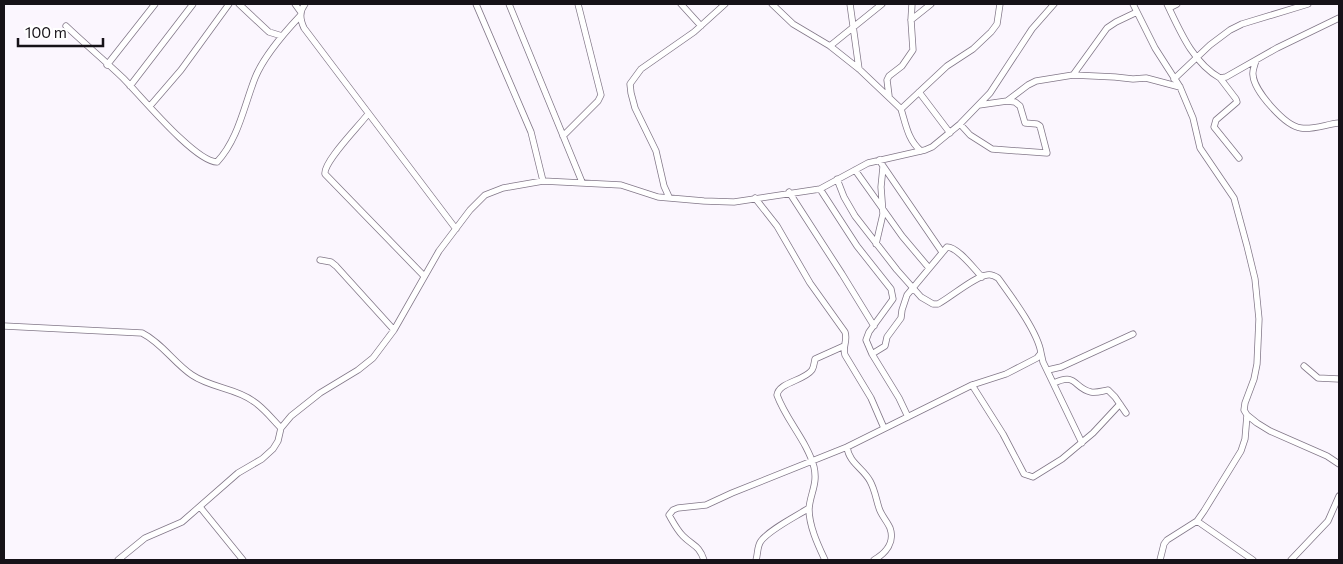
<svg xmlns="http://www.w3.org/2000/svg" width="1343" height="564" viewBox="0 0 1343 564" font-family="Commissioner,sans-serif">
<rect width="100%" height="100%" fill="#fbf6fe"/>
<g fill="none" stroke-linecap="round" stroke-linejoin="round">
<g stroke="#827788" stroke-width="7">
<path id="street" d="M 239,4 L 269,32 L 282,36
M 295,4 L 300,11
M 305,4 C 299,12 300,19 304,28 L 456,229
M 476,4 L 531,132 L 543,181
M 509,4 L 582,182
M 681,4 L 701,26
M 772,4 L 793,24 L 830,46 L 859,69 L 898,106 L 901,109 C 906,125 908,140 921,151
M 850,4 L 859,69
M 1133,4 L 1155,48 L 1180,87 L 1193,118 L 1200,148 L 1234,198 L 1247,246 L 1255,279 L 1259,319 L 1257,364 L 1254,379 L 1245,403 L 1244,410 L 1247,415 L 1257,423 L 1270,431 L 1327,456 L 1339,464
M 1167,4 C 1180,31 1193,63 1220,78 L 1226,77 L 1277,48 L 1339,18
M 1169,8 L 1177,4
M 911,20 L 931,4
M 66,26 C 85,44 104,60 123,78 C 140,95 195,162 217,162 C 238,140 244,106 255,78 C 263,58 285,32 300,16
M 830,46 L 882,4
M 1256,60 C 1255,65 1252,71 1253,75 C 1254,91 1285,126 1301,128 C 1313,130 1327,124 1339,123
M 107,65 L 155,4
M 1073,75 L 1115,77 L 1133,79 L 1146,78 L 1180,87
M 1220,78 L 1236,99 L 1237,102 L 1216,120 L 1214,127 L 1239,158
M 1174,79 L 1210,45 L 1230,30 L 1242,24 L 1308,4
M 130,86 L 193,4
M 919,92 L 950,133
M 889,96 L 887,80 L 889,76 L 902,66 L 913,50 L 911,20 L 912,4
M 979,105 L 1007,101 L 1028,85 L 1036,81 L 1073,75 L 1107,28 L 1116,22 L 1137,12
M 150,106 L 181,70 L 229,4
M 901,109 L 947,66 L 973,49 L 991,32 L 997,24 L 1000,4
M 368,114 C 359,126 323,162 325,174 L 424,276
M 960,124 L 970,135 L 992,149 L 1047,153 L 1040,126 L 1037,124 L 1025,123 L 1020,106 L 1015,102 L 1007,101
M 563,136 L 598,101 L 601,95 L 578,4
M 879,160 L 942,252
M 855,170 L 902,236 L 929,268
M 837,179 L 844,197 L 855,216 L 897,270 L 921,297 L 933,304 L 938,304 C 951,297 974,277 987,275 C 991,274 995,276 998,278 C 1011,296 1038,332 1041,353 L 1037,358 L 1006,374 L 972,385 L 847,447 C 849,463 863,468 870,481 C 875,490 876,499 879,508 C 881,515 887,521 890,528 C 895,542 886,553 874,560
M 820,189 L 857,246 L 891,289 L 893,299 L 869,332 L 866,340 L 872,354 L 899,398 L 908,417
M 789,192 L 842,274 L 874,326
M 669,197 L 664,186 L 656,151 L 635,108 L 631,93 L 630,84 L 641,69 L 694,32 L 725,4
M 755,198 L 777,226 L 810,283 L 845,332 C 848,341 842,347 845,355 L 871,398 L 884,428
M 876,244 L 883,214 L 881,187 L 883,167
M 320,260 L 331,262 L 336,266 L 394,330
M 4,326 L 142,333 C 162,343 174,363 192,375 C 211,388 236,388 253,401 C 264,408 272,419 281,428
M 1041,353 L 1043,362 L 1082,443
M 872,354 L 885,346 L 887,337 L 901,318 L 902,310 L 907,295 L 947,247 C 958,247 974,269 982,277
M 1304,366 L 1318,378 L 1339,379
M 1048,370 L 1061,367 L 1133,334
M 1054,383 C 1077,372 1073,388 1091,392 C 1097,393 1102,391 1108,390 L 1115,397 L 1126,413
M 972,385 L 1003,434 L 1024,474 L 1033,477 L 1062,459 L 1093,433 L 1120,404
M 200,507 L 243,560
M 1197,521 L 1253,560
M 118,560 L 145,538 L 182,522 L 238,473 L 262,459 L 273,449 L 278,441 L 281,428 L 291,416 L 320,393 L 358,370 L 373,358 L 394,330 L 439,251 L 470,210 L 485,195 L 503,188 L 543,181 L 621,185 L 658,197 L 704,201 L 734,202 L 820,189 L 868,163 L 925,150 L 932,147 L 960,124 L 990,93 L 1032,29 L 1054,4
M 704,560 C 699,545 693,546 683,536 C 677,530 673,522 669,515 L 673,510 L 678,508 L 706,505 L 732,493 L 847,447
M 756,560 C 758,554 757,546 761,541 C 770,529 797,516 809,508
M 825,560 C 818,545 809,526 809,509 C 810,494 818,484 814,467 C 807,441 786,420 777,395 C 779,382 804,381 812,370 C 814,367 814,363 815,359 L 844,346
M 1160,560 L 1164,544 L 1167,540 L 1197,521 L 1204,511 L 1241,451 L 1245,439 L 1247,415
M 1291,560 L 1328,521 L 1339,496"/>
</g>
<use href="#street" stroke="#fff" stroke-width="5.5"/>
</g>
<rect width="1343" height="564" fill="none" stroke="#161218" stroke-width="10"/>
<path d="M18 38v8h85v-8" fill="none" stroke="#161218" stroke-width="2.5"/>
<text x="25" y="38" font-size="15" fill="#161218" stroke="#ffffff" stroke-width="4" paint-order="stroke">100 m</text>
</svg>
